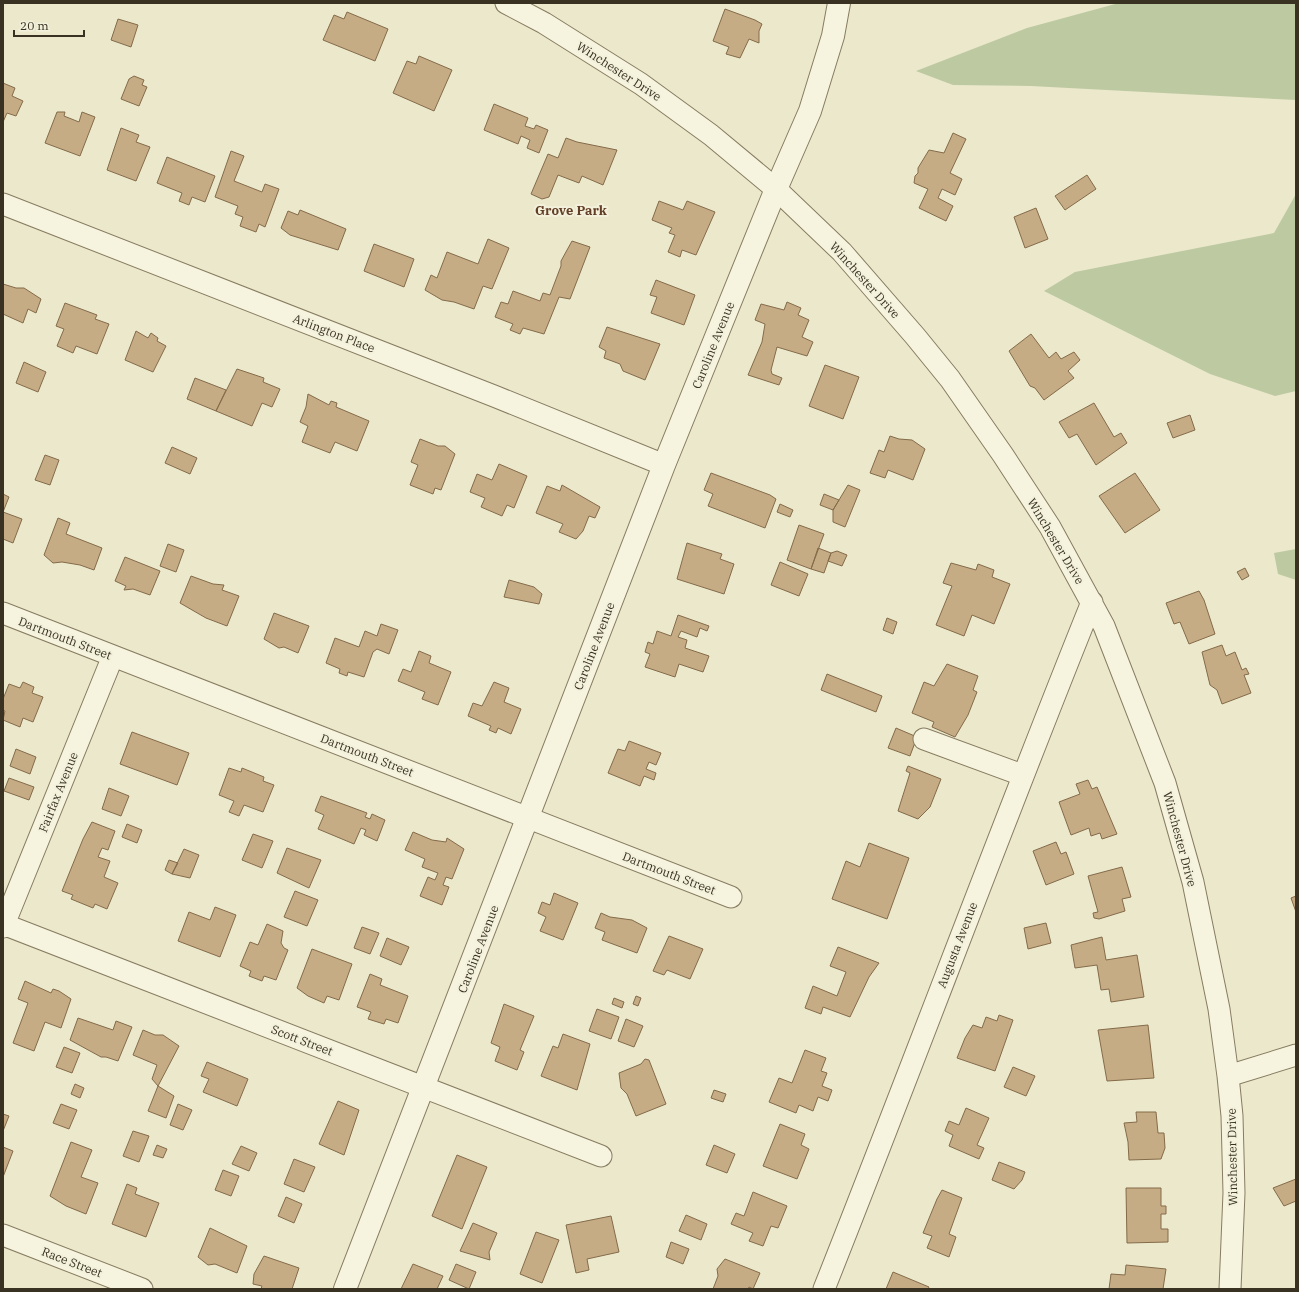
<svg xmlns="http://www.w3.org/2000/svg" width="1299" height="1292" viewBox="0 0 1299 1292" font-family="'IBM Plex Serif',serif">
<rect width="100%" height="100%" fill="#ebe8cc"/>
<path fill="#bdc9a0" d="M 1119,3 L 1296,3 L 1296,100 L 1031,86 L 953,85 L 916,71 L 1027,28 Z
M 1296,194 L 1296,391 L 1275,396 L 1210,374 L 1044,291 L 1075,272 L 1274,233 Z
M 1296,549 L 1296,580 L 1278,574 L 1274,553 Z"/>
<path fill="#c6ac85" stroke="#846b49" d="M 725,9 L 755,20 L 762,24 L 759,31 L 759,43 L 749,39 L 740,58 L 726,54 L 729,47 L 713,41 Z
M 347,12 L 388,29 L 375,61 L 323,40 L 334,15 L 344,19 Z
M 118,19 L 138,25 L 131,47 L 111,40 Z
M 419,56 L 452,70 L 434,111 L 393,93 L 407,61 L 416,64 Z
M 134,76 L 144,80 L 142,85 L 147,87 L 139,106 L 121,99 L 129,79 Z
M 3,83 L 15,88 L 12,96 L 23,101 L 16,116 L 7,113 L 3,122 Z
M 494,104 L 528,118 L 525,126 L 534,129 L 536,125 L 548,130 L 539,153 L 527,148 L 530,140 L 521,136 L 518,144 L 484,130 Z
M 57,112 L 65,112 L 64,116 L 79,122 L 82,112 L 95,117 L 80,156 L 45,143 Z
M 121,128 L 139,135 L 136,142 L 150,147 L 136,181 L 107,170 Z
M 953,133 L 966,139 L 950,173 L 962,179 L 955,195 L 942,189 L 938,198 L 953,206 L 946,221 L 919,208 L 928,189 L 914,183 L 915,176 L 918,173 L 918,168 L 929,150 L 944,153 Z
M 566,138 L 577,142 L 617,150 L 603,185 L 582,176 L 579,183 L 558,175 L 549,197 L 542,199 L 531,194 L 548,154 L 558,158 Z
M 231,151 L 244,156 L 234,181 L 262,192 L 265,184 L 279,189 L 265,227 L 259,224 L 256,232 L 240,226 L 243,217 L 235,214 L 238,206 L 215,197 Z
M 167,157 L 215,176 L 205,202 L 192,197 L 189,205 L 179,201 L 182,193 L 157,183 Z
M 1087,175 L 1096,189 L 1065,210 L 1055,196 Z
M 659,201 L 683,210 L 687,201 L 715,212 L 696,255 L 682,250 L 680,257 L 668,252 L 675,235 L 669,233 L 672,228 L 652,220 Z
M 1036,208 L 1048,239 L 1025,248 L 1014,217 Z
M 300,210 L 346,229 L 338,250 L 290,235 L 281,228 L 288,211 L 298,215 Z
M 488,239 L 509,248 L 492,289 L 483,286 L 474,309 L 454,302 L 442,300 L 425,290 L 431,275 L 437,278 L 447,252 L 478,264 Z
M 572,241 L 590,247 L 570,299 L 559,297 L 544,334 L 523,328 L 520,334 L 510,330 L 513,324 L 495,317 L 501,302 L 508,304 L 513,291 L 540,301 L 543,293 L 550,295 L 561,266 L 561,261 Z
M 374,244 L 414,259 L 404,287 L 364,271 Z
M 656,280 L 695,295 L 684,325 L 651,313 L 657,297 L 650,295 Z
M 3,284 L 16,288 L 24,288 L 41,299 L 36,313 L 28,309 L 23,323 L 3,314 Z
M 787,302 L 801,308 L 798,315 L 809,320 L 802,337 L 813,342 L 807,356 L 777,347 L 771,370 L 772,374 L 782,378 L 779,385 L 748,375 L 762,342 L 765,324 L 755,320 L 761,304 L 784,310 Z
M 65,303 L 97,315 L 95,319 L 109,324 L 97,354 L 76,346 L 73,353 L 57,346 L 64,329 L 56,326 Z
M 607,327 L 660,344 L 645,380 L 623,371 L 620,364 L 604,358 L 606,351 L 599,347 Z
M 136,331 L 148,338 L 151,333 L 158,338 L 157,341 L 166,346 L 153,372 L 125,360 Z
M 1031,334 L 1049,358 L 1056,352 L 1061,359 L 1074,352 L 1080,360 L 1068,371 L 1074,378 L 1044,400 L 1035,388 L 1030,386 L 1009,351 Z
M 24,362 L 46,372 L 38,392 L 16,383 Z
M 825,365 L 859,377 L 843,419 L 809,406 Z
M 237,369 L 264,378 L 263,382 L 280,389 L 272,407 L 262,403 L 252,426 L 216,411 Z
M 195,378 L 226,390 L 216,411 L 187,399 Z
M 308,394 L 329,405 L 331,401 L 337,403 L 336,407 L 369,421 L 357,451 L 335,442 L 330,453 L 302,442 L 308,426 L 300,422 L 306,407 Z
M 1094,403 L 1114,437 L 1121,433 L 1127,443 L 1096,465 L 1077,434 L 1069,438 L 1059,422 Z
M 1190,415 L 1195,430 L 1173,438 L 1167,423 Z
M 890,436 L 899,439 L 912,440 L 925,449 L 913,480 L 888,470 L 885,478 L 870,473 L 879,450 L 884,452 Z
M 420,439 L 438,446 L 445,446 L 455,454 L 441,490 L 435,488 L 433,494 L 410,485 L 418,465 L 411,462 Z
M 172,447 L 197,458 L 190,474 L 165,463 Z
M 45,455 L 59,460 L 50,485 L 35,480 Z
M 499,464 L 527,476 L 514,508 L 507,505 L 502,516 L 481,507 L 485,498 L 470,492 L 477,474 L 492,480 Z
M 711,473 L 770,495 L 776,499 L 765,528 L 708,506 L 713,494 L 704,490 Z
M 1135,473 L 1160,510 L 1125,533 L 1099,496 Z
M 562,485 L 600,507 L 595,518 L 589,516 L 583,531 L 576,539 L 559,532 L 563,524 L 536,513 L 547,486 L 560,491 Z
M 848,485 L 860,490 L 845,527 L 833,522 L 833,510 Z
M 3,494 L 9,497 L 3,512 L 22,519 L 13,543 L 3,539 Z
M 824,494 L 839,500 L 833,510 L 820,505 Z
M 780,504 L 793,510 L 790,517 L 777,512 Z
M 58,518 L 70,523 L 66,534 L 102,548 L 94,570 L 80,565 L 62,562 L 53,563 L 44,555 Z
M 799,525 L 824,534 L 811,569 L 787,560 Z
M 687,543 L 722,554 L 720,559 L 734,564 L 724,594 L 677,579 Z
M 168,544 L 184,550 L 176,572 L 160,566 Z
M 818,548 L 831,553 L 824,573 L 811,569 Z
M 837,551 L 847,555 L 842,566 L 828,561 L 831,553 Z
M 125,557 L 160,571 L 150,595 L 133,589 L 124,590 L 126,586 L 115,581 Z
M 780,562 L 808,574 L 799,596 L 771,585 Z
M 951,563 L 976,570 L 978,564 L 994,570 L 992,577 L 1010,584 L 994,624 L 972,615 L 964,636 L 936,625 L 952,586 L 943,583 Z
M 1245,568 L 1249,576 L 1242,580 L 1237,572 Z
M 191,576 L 213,584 L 224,585 L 222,590 L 239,596 L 227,626 L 206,618 L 180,603 Z
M 509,580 L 534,587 L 542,594 L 539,604 L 504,597 Z
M 1199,591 L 1204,600 L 1215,634 L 1189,644 L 1180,622 L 1174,624 L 1166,603 Z
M 274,613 L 309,626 L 298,653 L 284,647 L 279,648 L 264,639 Z
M 678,615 L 709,626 L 707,631 L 700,628 L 697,637 L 681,631 L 678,637 L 687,640 L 685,648 L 709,656 L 703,672 L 679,664 L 675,677 L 645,667 L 650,654 L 645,652 L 648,642 L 653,644 L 657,631 L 671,636 Z
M 887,618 L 897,622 L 893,634 L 883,630 Z
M 381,624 L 398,630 L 389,654 L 377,649 L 373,652 L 364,677 L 348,672 L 347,676 L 339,673 L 340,669 L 326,663 L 335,638 L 359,647 L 365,631 L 377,636 Z
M 1222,645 L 1226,656 L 1235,652 L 1242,670 L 1246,668 L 1249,674 L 1244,675 L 1251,693 L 1222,704 L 1217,690 L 1210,685 L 1202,652 Z
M 419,651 L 431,656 L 429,663 L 451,672 L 438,705 L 422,699 L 425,692 L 398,681 L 403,669 L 411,672 Z
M 947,664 L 978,676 L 973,690 L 977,692 L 968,715 L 955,737 L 932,727 L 934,722 L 912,713 L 924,682 L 934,686 Z
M 827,674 L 882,696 L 876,712 L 821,690 Z
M 23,682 L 34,687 L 32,693 L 43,697 L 33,722 L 23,718 L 20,727 L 3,720 L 5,711 L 3,710 L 3,699 L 9,684 L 20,688 Z
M 494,682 L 509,688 L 504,702 L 521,709 L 511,734 L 498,728 L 496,733 L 489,730 L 491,726 L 468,716 L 473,703 L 482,706 Z
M 896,728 L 917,737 L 910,756 L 888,748 Z
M 132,732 L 189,753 L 177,785 L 120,764 Z
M 629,741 L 661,753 L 656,765 L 649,762 L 646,769 L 656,773 L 654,780 L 644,776 L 640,786 L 608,773 L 618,749 L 625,751 Z
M 16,749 L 36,757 L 30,774 L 10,766 Z
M 908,766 L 941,779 L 930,807 L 918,819 L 898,811 L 910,773 L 906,771 Z
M 229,768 L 241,772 L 242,768 L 264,777 L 263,781 L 274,785 L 263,812 L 244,805 L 239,816 L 229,812 L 234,801 L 219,795 Z
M 9,778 L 34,787 L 29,800 L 4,791 Z
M 1088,780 L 1092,789 L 1097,787 L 1117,834 L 1102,839 L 1100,833 L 1091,836 L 1089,828 L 1071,835 L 1059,802 L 1080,794 L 1076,784 Z
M 109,788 L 129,796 L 121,816 L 102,809 Z
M 321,796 L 367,813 L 365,817 L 370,819 L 372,814 L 385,820 L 377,841 L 364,835 L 366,830 L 361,828 L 354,844 L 318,829 L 324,815 L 315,811 Z
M 92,822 L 115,831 L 108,850 L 102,848 L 98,857 L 110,861 L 104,877 L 118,883 L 107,909 L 95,904 L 93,908 L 71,899 L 73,895 L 62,891 L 83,839 Z
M 127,824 L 142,830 L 137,843 L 122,837 Z
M 413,832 L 432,840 L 446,842 L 447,838 L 464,849 L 452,879 L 446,877 L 443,885 L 449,887 L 442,905 L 420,896 L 428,877 L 435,880 L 438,873 L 422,867 L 425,859 L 405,850 Z
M 253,834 L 273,841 L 262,868 L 242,860 Z
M 1056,842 L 1061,854 L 1066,852 L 1074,874 L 1046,885 L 1033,851 Z
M 869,843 L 909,858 L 887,919 L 832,899 L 846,861 L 860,867 Z
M 287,848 L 321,860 L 309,888 L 277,873 Z
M 184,849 L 199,855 L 190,878 L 172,874 Z
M 169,860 L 178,863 L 172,874 L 165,870 Z
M 1122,867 L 1131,897 L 1122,899 L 1125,911 L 1099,919 L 1094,918 L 1093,913 L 1098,912 L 1088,876 Z
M 295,891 L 318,900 L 307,926 L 284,917 Z
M 554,893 L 578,903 L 563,940 L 540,931 L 546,917 L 538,913 L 542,902 L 550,905 Z
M 1296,896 L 1296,912 L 1291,898 Z
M 215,907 L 236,915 L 220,957 L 178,941 L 189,912 L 210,920 Z
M 601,913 L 610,917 L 632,920 L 647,928 L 637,953 L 602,940 L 605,932 L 595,928 Z
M 1046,923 L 1051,943 L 1028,949 L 1024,928 Z
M 267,924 L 283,931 L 281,943 L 284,948 L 288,950 L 276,980 L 264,976 L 262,981 L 249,976 L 251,971 L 240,966 L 250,942 L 258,945 Z
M 362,927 L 379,933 L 370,954 L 354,948 Z
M 669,936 L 703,949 L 690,979 L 667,970 L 664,975 L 653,971 Z
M 1102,937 L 1106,960 L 1137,955 L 1144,997 L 1111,1002 L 1109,989 L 1101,990 L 1097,965 L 1075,968 L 1071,945 Z
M 387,938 L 409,947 L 401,965 L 380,956 Z
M 838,947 L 879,963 L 869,977 L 850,1017 L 823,1007 L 821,1014 L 805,1008 L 813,986 L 837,996 L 846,972 L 830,966 Z
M 312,949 L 352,964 L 339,1000 L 327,996 L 324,1003 L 308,996 L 297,988 Z
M 370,974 L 382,979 L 380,985 L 408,996 L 398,1023 L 386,1019 L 384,1024 L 368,1019 L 371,1012 L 357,1007 Z
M 25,981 L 51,993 L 53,989 L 59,991 L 71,999 L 61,1028 L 45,1022 L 34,1051 L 13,1043 L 28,1003 L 18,999 Z
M 636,996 L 641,998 L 638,1006 L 633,1004 Z
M 614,998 L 624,1002 L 622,1008 L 612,1004 Z
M 504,1004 L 534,1016 L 520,1050 L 524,1052 L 517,1070 L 495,1061 L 500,1047 L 491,1043 Z
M 597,1009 L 619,1017 L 611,1039 L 589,1031 Z
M 999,1015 L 1013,1020 L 995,1071 L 957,1058 L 965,1038 L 973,1025 L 982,1028 L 986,1017 L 997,1021 Z
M 78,1018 L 113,1030 L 116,1021 L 132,1027 L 118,1061 L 106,1057 L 101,1057 L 70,1040 Z
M 626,1019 L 643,1026 L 634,1047 L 618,1041 Z
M 1148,1025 L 1154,1078 L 1107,1081 L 1098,1030 Z
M 143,1030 L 155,1035 L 163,1035 L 179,1046 L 158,1086 L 152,1079 L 157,1065 L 133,1055 Z
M 563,1034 L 590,1044 L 577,1090 L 541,1076 L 553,1046 L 558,1048 Z
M 64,1047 L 80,1053 L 72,1073 L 56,1067 Z
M 805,1050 L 826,1058 L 821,1071 L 827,1073 L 822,1086 L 832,1090 L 828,1101 L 818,1097 L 813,1111 L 799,1105 L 796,1113 L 769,1102 L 779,1078 L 792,1083 Z
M 645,1059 L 649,1060 L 666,1104 L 636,1116 L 627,1094 L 621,1088 L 619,1073 L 641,1064 Z
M 207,1062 L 248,1079 L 237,1106 L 203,1092 L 209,1079 L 201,1076 Z
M 1013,1067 L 1035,1076 L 1026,1096 L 1004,1087 Z
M 75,1084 L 84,1088 L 80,1098 L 71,1094 Z
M 158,1086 L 174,1096 L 166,1118 L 148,1111 Z
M 714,1090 L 726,1094 L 723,1102 L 711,1098 Z
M 338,1101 L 359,1110 L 344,1155 L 319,1144 Z
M 61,1104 L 77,1110 L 69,1129 L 53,1123 Z
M 178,1104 L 192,1110 L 183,1130 L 170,1125 Z
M 966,1108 L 989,1118 L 977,1145 L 984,1148 L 979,1159 L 949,1146 L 953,1135 L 945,1131 L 949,1121 L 959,1125 Z
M 1136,1112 L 1156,1112 L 1158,1133 L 1164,1133 L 1165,1148 L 1161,1159 L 1129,1160 L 1128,1142 L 1124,1123 L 1137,1122 Z
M 3,1114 L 9,1116 L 3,1131 Z
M 780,1124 L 805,1134 L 801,1145 L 809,1149 L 797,1179 L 763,1166 Z
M 133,1131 L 149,1136 L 139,1162 L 123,1156 Z
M 71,1142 L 92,1150 L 81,1177 L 98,1183 L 86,1214 L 66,1206 L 50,1196 Z
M 157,1145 L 167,1149 L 163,1158 L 153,1155 Z
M 714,1145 L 735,1154 L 727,1173 L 706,1165 Z
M 241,1146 L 257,1153 L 249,1171 L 232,1164 Z
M 3,1147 L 13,1151 L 3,1177 Z
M 457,1155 L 487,1167 L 462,1229 L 432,1216 Z
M 294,1159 L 315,1167 L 304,1192 L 284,1184 Z
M 999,1162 L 1025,1172 L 1022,1180 L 1014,1189 L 992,1180 Z
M 223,1170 L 239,1176 L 231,1196 L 215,1190 Z
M 1296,1179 L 1296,1201 L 1284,1206 L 1273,1188 Z
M 127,1184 L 137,1188 L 135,1194 L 159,1203 L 146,1237 L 112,1224 Z
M 1126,1188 L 1161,1188 L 1161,1206 L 1166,1206 L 1166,1214 L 1161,1214 L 1161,1229 L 1168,1229 L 1168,1242 L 1127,1243 Z
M 942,1190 L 962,1198 L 949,1234 L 956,1237 L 949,1257 L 927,1248 L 932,1236 L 923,1233 L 937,1199 Z
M 753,1192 L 787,1206 L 778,1228 L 771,1226 L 763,1246 L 749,1241 L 753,1233 L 731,1224 L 736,1213 L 744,1216 Z
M 286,1197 L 302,1204 L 294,1223 L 278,1216 Z
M 686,1215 L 707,1224 L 701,1240 L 679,1231 Z
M 611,1216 L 619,1252 L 587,1259 L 589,1270 L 576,1273 L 566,1225 Z
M 473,1223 L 497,1233 L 489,1252 L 490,1260 L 460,1251 Z
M 210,1228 L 247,1246 L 237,1273 L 215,1264 L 208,1265 L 198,1257 Z
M 536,1232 L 559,1240 L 542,1283 L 520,1274 Z
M 671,1242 L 689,1249 L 683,1264 L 666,1257 Z
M 264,1256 L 299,1268 L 292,1289 L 261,1289 L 262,1286 L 253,1284 L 254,1274 Z
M 725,1259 L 760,1273 L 753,1289 L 749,1287 L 748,1289 L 713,1289 L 718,1276 L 717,1269 Z
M 413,1264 L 443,1276 L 437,1289 L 401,1289 Z
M 456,1264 L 476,1272 L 469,1289 L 449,1280 Z
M 1126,1265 L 1166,1269 L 1163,1289 L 1109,1289 L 1111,1274 L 1125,1275 Z
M 893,1272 L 929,1287 L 928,1289 L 886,1289 Z"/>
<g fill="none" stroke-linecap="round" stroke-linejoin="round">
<g stroke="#877c61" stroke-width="23">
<path id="minor" d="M 506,3 L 544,23 L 641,84 L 711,135 L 776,189 L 842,252 L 915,336 L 950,379 L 1003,455 L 1050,527 L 1104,626 L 1165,783 L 1193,882 L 1219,1009 L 1228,1076 L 1232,1116 L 1234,1193 L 1230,1289
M 3,204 L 494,396 L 664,465
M 3,613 L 731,897
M 924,739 L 1022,775
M 3,924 L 601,1156
M 3,927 L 113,656
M 1228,1076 L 1296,1055
M 3,1235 L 142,1289
M 824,1289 C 915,1060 1000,830 1092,602"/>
</g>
<g stroke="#877c61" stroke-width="24">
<path id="tertiary" d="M 345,1289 L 664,465 L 776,189 L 810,111 L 833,36 L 839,3"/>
</g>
<use href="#minor" stroke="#f6f4de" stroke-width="21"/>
<use href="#tertiary" stroke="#f6f4de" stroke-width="22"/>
</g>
<g text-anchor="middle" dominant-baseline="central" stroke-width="4" stroke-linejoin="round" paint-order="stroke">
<g font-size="12" fill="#393223" stroke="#f3f1db">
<text transform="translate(619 71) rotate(33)">Winchester Drive</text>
<text transform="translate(865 280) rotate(48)">Winchester Drive</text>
<text transform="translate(334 333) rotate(21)">Arlington Place</text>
<text transform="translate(713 345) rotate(-68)">Caroline Avenue</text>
<text transform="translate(1056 541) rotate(59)">Winchester Drive</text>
<text transform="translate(65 638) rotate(21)">Dartmouth Street</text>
<text transform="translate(594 646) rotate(-69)">Caroline Avenue</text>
<text transform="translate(367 755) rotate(21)">Dartmouth Street</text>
<text transform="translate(58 792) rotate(-68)">Fairfax Avenue</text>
<text transform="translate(1180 839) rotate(75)">Winchester Drive</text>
<text transform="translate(669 873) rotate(21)">Dartmouth Street</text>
<text transform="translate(957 945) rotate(-69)">Augusta Avenue</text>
<text transform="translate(478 949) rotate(-69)">Caroline Avenue</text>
<text transform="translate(302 1040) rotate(21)">Scott Street</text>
<text transform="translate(1232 1157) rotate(-91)">Winchester Drive</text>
<text transform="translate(72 1262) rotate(21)">Race Street</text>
</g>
<g font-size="13" font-weight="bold" fill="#623e26" stroke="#f3f1db">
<text x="571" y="210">Grove Park</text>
</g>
</g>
<rect width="1299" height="1292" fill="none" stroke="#393223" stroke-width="8"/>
<path d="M14 30v6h70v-6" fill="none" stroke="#393223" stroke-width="2"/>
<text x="20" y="30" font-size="12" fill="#393223" stroke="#f3f1db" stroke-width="3" paint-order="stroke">20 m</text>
</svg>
